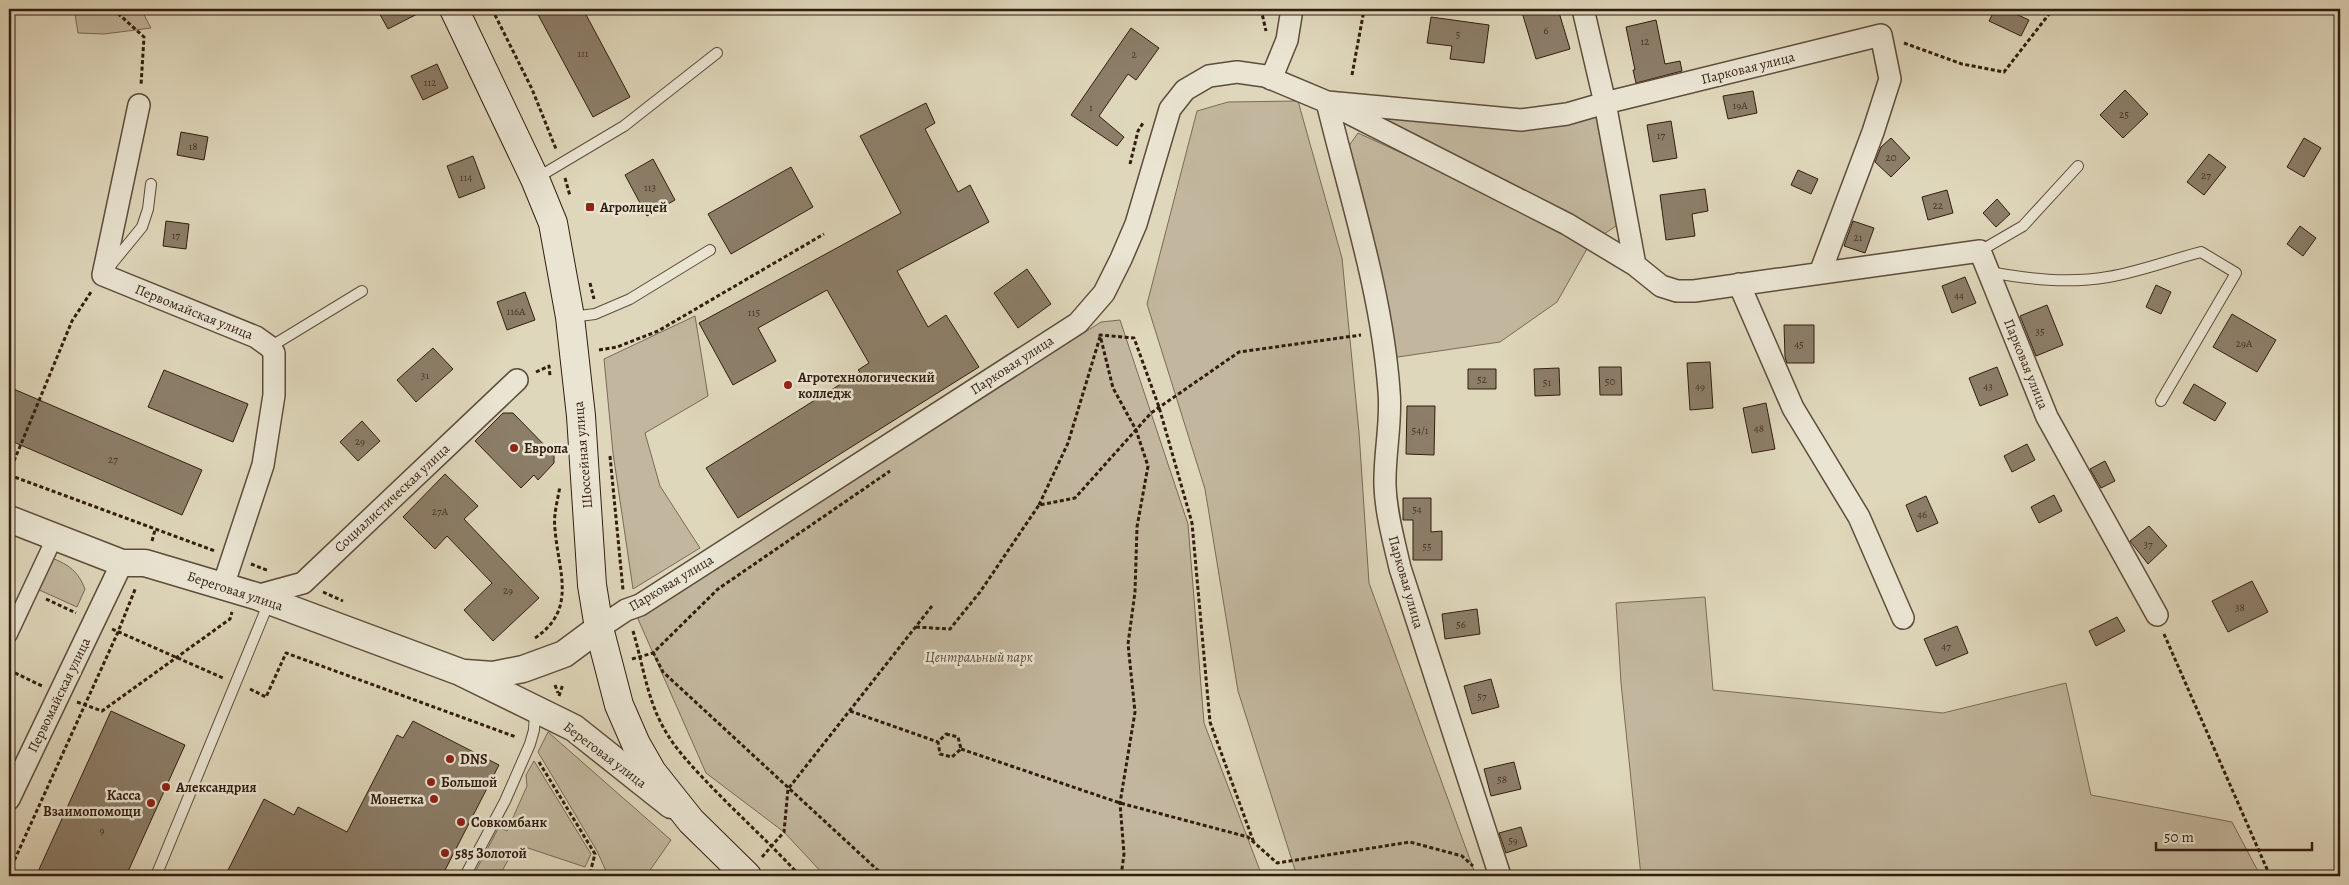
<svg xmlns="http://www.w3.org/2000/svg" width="2349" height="885" viewBox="0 0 2349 885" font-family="Alegreya,serif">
<rect width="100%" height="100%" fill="#dfd7bb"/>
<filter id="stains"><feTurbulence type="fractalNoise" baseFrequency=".004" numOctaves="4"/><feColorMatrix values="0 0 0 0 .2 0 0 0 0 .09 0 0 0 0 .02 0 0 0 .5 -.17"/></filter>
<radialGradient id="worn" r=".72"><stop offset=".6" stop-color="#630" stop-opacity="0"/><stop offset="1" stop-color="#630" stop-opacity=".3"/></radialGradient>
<path fill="#c2b79e" stroke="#7a6a57" d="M 72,9 L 141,9 L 151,28 L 104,34 L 78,33 L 75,14 Z
M 1298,101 L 1342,258 L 1359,432 L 1369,583 L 1476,876 L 1297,876 L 1238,691 L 1205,489 L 1147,304 L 1197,111 L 1228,102 Z
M 1600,112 L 1619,224 L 1601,236 L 1373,116 Z
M 1358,133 L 1493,195 L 1588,247 L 1557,302 L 1500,342 L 1391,358 L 1344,153 Z
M 695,316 L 708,396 L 645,433 L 660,486 L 700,548 L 633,589 L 613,453 L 604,359 Z
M 1120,320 L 1188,524 L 1204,723 L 1262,876 L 825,876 L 784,832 L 706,773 L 638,619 L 644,609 L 1101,322 Z
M 52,558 C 69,565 78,571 85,589 L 77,607 L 37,589 Z
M 1705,597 L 1713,690 L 1943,713 L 2066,683 L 2091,795 L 2232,822 L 2260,875 L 1641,876 L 1621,683 L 1616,603 Z
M 548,732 L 671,840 L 646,876 L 618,876 L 606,871 L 597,851 L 538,752 Z
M 534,761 L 591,854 L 585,867 L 525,847 L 510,857 L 499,876 L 473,876 L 499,827 L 507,831 L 527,786 L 526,775 Z"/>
<path fill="#8c7e69" stroke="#331d10" d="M 377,9 L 427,9 L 388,29 Z
M 535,9 L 583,9 L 630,97 L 593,117 Z
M 1521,9 L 1558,9 L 1570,49 L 1536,59 Z
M 1995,9 L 2005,9 L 2029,20 L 2021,36 L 1989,21 Z
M 1431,17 L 1489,25 L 1484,63 L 1450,59 L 1452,46 L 1427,43 Z
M 1656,20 L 1665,64 L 1680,61 L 1682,71 L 1636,83 L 1633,70 L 1635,70 L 1626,27 Z
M 1131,28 L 1159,48 L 1136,80 L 1128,74 L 1099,116 L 1124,137 L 1117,146 L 1071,115 Z
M 437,64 L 448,88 L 423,100 L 411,76 Z
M 2125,90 L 2148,114 L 2123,138 L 2100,115 Z
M 1753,91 L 1757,113 L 1728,119 L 1723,96 Z
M 926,103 L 935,123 L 925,129 L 958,192 L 970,185 L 989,222 L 897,271 L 928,327 L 946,315 L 979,367 L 738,518 L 706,468 L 860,372 L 858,370 L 869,363 L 827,290 L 758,328 L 776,361 L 733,385 L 699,323 L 901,213 L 860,136 Z
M 1671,121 L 1677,158 L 1653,162 L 1647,125 Z
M 181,132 L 208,137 L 204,160 L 177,155 Z
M 1891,138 L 1910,158 L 1891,177 L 1875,162 L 1881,147 Z
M 2304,138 L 2321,148 L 2304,177 L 2287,167 Z
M 2209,154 L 2226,167 L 2204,195 L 2187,182 Z
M 473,156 L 485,188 L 459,198 L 447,166 Z
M 653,159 L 675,200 L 647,216 L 625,175 Z
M 791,167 L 813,207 L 731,254 L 708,214 Z
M 1798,170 L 1818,179 L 1811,194 L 1791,185 Z
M 1705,189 L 1708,211 L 1692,214 L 1695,236 L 1666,240 L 1660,195 Z
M 1947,190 L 1953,213 L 1928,220 L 1922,197 Z
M 1997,199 L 2010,214 L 1996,227 L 1983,213 Z
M 166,221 L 189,224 L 186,249 L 163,246 Z
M 1853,221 L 1874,228 L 1865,253 L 1844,246 Z
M 2300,226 L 2316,238 L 2303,256 L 2287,244 Z
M 1027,269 L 1051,304 L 1018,328 L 994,293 Z
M 1965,277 L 1976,303 L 1952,313 L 1942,286 Z
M 2156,285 L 2171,292 L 2161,314 L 2146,307 Z
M 525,292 L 535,320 L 507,330 L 497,302 Z
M 2047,305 L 2063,345 L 2036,356 L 2020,316 Z
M 2232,314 L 2276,340 L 2257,372 L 2213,347 Z
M 1784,325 L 1814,325 L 1814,363 L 1787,363 L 1785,357 Z
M 433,348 L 453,369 L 416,402 L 397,380 Z
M 1710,362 L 1713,408 L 1690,410 L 1687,363 Z
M 1599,367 L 1621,367 L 1622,395 L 1600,395 Z
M 1997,367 L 2008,395 L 1980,406 L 1969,378 Z
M 1559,368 L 1560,395 L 1535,396 L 1534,369 Z
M 1468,369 L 1496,369 L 1496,389 L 1468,389 Z
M 164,370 L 248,404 L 233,442 L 148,407 Z
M 2194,384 L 2226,403 L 2215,421 L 2183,403 Z
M 9,387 L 202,470 L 182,515 L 9,440 Z
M 1766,403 L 1775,449 L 1752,453 L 1743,408 Z
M 1407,406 L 1435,406 L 1434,455 L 1406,454 Z
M 503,413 L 513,413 L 554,455 L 554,463 L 538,480 L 534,475 L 521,488 L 475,441 Z
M 362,421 L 380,441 L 358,461 L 340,442 Z
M 2027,444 L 2035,460 L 2012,472 L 2004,456 Z
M 2105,461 L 2115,481 L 2101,488 L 2090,469 Z
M 445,474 L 478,506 L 464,519 L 539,598 L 493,641 L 464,610 L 492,583 L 447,536 L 435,549 L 403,517 Z
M 2054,495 L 2062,511 L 2039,523 L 2031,507 Z
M 1926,496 L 1938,523 L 1917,532 L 1906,505 Z
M 1403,498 L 1431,498 L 1431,532 L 1442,531 L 1442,560 L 1413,560 L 1413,520 L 1403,520 Z
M 2149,526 L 2167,546 L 2148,564 L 2130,541 Z
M 2252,581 L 2268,612 L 2228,632 L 2212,601 Z
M 1477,609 L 1480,634 L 1445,639 L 1442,614 Z
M 2117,617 L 2125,631 L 2096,646 L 2089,631 Z
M 1957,626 L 1968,653 L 1936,666 L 1924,639 Z
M 1491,679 L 1499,707 L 1472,714 L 1464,686 Z
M 111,711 L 185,745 L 166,787 L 126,876 L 36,876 Z
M 413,721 L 499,765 L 442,876 L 225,876 L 264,799 L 294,815 L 298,807 L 347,832 L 397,735 L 403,738 Z
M 1514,762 L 1521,789 L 1491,796 L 1484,769 Z
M 1521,827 L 1527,846 L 1506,853 L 1499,833 Z"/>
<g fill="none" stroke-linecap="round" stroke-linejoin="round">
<g stroke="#5e4c3b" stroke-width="12">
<path id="service" d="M 535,179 L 624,126 L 717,53
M 1980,251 L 2023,226 L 2078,166
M 110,266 L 142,227 L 148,209 L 151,184
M 1989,272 C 2028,279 2068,284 2108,277 C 2139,272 2170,260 2201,252 L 2236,273 L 2161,401
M 571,317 L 595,314 L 630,299 L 710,250
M 270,347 L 362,291
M 156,876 L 269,602
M 465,876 L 505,801 L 530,744 L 534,730 L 535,711
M 2339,876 L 2340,873"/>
</g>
<g stroke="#5e4c3b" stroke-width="18">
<path id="pedestrian" d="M 9,635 L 55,537"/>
</g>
<g stroke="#5e4c3b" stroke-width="24">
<path id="minor" d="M 1583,9 L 1605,103 L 1635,265
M 1271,79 L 1287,40 L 1292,9
M 139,105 L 103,275 L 256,337 L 270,347 L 274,353 L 274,395 L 263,465 L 223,586
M 1739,284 L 1793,408 L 1859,517 L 1903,618
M 256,596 L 303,583 L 517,380
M 599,628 L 626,610 L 640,605 L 1078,323 L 1104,293 L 1121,259 L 1136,224 L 1170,109 L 1185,90 L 1209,76 L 1237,72 L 1265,76 L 1327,102 L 1567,224 L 1635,265 L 1661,286 L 1677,291 L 1694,291 L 1980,251 L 2047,417 L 2157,615
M 9,799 L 122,563
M 1500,876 L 1400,568 C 1394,541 1386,514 1385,486 C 1384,454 1392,422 1389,391 C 1382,293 1350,197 1327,102 L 1521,120 L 1567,114 L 1605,103 L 1881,35 L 1890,79 L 1873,132 L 1820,273"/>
</g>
<g stroke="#5e4c3b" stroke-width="29">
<path id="tertiary" d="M 9,519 L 122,563 L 145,563 L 256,596 L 460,672 L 574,728 L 671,805
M 465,673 L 493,675 L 523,669 L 564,654 L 599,628"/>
</g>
<g stroke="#331d10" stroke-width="30">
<path id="secondary" d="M 454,9 L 535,179 L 553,223 L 570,317 L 581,416 L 592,585 L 599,628 L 619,705 L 636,744 L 652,772 L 691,821 L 747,876"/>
</g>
<path stroke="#331d10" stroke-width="3" stroke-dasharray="4 2.5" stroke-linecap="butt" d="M 113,9 L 144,37 L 141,85
M 492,9 L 532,89 L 556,149
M 1261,9 L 1266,31
M 1904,43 L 1962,64 L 2004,72 L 2053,9
M 1352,75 L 1364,10
M 1130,164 L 1138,131 L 1143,123
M 565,178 L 570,196
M 590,283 L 594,299
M 599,350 L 617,347 L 658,331 L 824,234
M 536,372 L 549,366 L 550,376
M 610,456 L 623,590
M 9,473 L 72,321 L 91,292
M 9,475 L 215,551
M 1039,505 L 1068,443 L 1100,337
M 152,541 L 155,530
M 251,564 L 269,571
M 323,592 L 343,601
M 46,599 L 76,613
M 916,627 L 950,629 L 980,592 L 1039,505 L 1075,498 L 1151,413 L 1239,352 L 1361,335
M 112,629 L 223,678
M 633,631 C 642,661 647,697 662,725 C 673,746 688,762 704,779 C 735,812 769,842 800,876
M 2164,634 L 2270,876
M 535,638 C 578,609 558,571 555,529 C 553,515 558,499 560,486
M 653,652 L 663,672 L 884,876
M 632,659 L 653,653 L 718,589 L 890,471
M 9,670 L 42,686
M 555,685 L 558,693
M 250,689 L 266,697 L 286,653 L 516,737
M 559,696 L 563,684
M 77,702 L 102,711 L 230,619 L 232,612
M 850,711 L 938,742
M 946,734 L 958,737 L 961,749 L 952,757 L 940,754 L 938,742 Z
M 961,749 L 1120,803 L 1248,837 L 1277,863 L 1410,842 L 1462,856 L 1473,866
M 539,762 L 595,854 L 590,873
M 762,857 L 784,832 L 788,789 L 932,606
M 9,872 L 118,632 L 136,587
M 588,876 L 590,873 L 597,876
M 1121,876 L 1124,854 L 1120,803 L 1135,712 L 1128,644 L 1135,592 L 1137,527 L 1148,466 L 1136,430 L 1113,388 L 1100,335 L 1134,338 L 1159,407 L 1192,523 L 1210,722 L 1254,843"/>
<use href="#service" stroke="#eae5d3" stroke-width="10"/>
<use href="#pedestrian" stroke="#eae5d3" stroke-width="15"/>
<use href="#minor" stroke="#eae5d3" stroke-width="21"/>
<use href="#tertiary" stroke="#eae5d3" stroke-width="26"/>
<use href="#secondary" stroke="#eae5d3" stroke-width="28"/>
</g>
<g fill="#8f2418" stroke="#eae5d3" stroke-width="2">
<rect x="585" y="202" width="10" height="10" rx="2.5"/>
<circle cx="788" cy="385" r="5"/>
<circle cx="514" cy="448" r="5"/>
<circle cx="450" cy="759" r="5"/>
<circle cx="431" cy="782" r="5"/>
<circle cx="166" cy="787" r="5"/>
<circle cx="434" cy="799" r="5"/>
<circle cx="151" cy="803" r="5"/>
<circle cx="461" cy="822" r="5"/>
<circle cx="445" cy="853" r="5"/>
</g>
<g text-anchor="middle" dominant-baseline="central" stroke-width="5" stroke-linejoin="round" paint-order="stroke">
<g font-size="11" fill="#493526">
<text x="1546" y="30">6</text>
<text x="1458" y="34">5</text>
<text x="1645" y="41">12</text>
<text x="583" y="53">111</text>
<text x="1134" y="54">2</text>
<text x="430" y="82">112</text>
<text x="1740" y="105">19А</text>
<text x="1091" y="107">1</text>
<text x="2124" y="114">25</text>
<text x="1661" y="135">17</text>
<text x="193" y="146">18</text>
<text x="1891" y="157">20</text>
<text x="2206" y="175">27</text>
<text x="466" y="177">114</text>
<text x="650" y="187">113</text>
<text x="1938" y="205">22</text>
<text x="176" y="235">17</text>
<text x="1858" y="237">21</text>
<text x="1959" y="295">44</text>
<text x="516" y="311">116А</text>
<text x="754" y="312">115</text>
<text x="2040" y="331">35</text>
<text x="2244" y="343">29А</text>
<text x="1799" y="344">45</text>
<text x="425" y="375">31</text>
<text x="1482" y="379">52</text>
<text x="1610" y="381">50</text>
<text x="1547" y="382">51</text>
<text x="1700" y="386">49</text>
<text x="1988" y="386">43</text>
<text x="1759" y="428">48</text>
<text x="1420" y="430">54/1</text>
<text x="360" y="441">29</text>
<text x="113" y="459">27</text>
<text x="1417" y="509">54</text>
<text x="440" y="511">27А</text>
<text x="1922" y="514">46</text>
<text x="2148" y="544">37</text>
<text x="1427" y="546">55</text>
<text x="508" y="590">29</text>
<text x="2240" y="607">38</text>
<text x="1461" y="624">56</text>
<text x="1946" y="646">47</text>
<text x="1482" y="696">57</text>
<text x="1502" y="779">58</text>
<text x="102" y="830">9</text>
<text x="1513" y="840">59</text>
</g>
<g font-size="14" fill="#331d10" stroke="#eae5d3">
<text transform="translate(1748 68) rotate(-14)">Парковая улица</text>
<text transform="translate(194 312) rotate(22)">Первомайская улица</text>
<text transform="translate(2026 364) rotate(68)">Парковая улица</text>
<text transform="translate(1012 365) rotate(-33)">Парковая улица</text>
<text transform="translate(583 455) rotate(-95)">Шоссейная улица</text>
<text transform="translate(392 498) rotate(-43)">Социалистическая улица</text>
<text transform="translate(1406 582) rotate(74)">Парковая улица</text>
<text transform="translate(671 583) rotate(-31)">Парковая улица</text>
<text transform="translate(235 591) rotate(18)">Береговая улица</text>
<text transform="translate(59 695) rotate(-64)">Первомайская улица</text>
<text transform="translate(605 755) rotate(37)">Береговая улица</text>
</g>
<g font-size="14" font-weight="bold" fill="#331d10" stroke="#eae5d3" text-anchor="start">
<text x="600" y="207">Агролицей</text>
<text x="798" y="377">Агротехнологический<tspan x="798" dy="16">колледж</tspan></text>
<text x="524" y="448">Европа</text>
<text x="460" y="759">DNS</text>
<text x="441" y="782">Большой</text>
<text x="176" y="787">Александрия</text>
<text x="141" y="795" text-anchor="end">Касса<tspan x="141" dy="16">Взаимопомощи</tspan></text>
<text x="424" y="799" text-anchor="end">Монетка</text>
<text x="471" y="822">Совкомбанк</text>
<text x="455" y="853">585 Золотой</text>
</g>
<g font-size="14" font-style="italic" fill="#5e4b3b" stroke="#eae5d3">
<text x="979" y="657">Центральный парк</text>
</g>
</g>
<rect width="2349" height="885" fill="none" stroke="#dfd7bb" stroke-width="30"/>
<rect x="10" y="10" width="2329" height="865" fill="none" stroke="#331d10" stroke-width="2.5"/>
<rect x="15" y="15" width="2319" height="855" fill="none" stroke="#331d10"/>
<path d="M2156 842v8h156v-8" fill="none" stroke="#331d10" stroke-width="2.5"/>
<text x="2164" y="842" font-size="15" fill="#331d10" stroke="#eae5d3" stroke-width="4" paint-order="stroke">50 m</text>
<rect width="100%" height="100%" filter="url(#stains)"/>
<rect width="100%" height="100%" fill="url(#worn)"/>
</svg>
